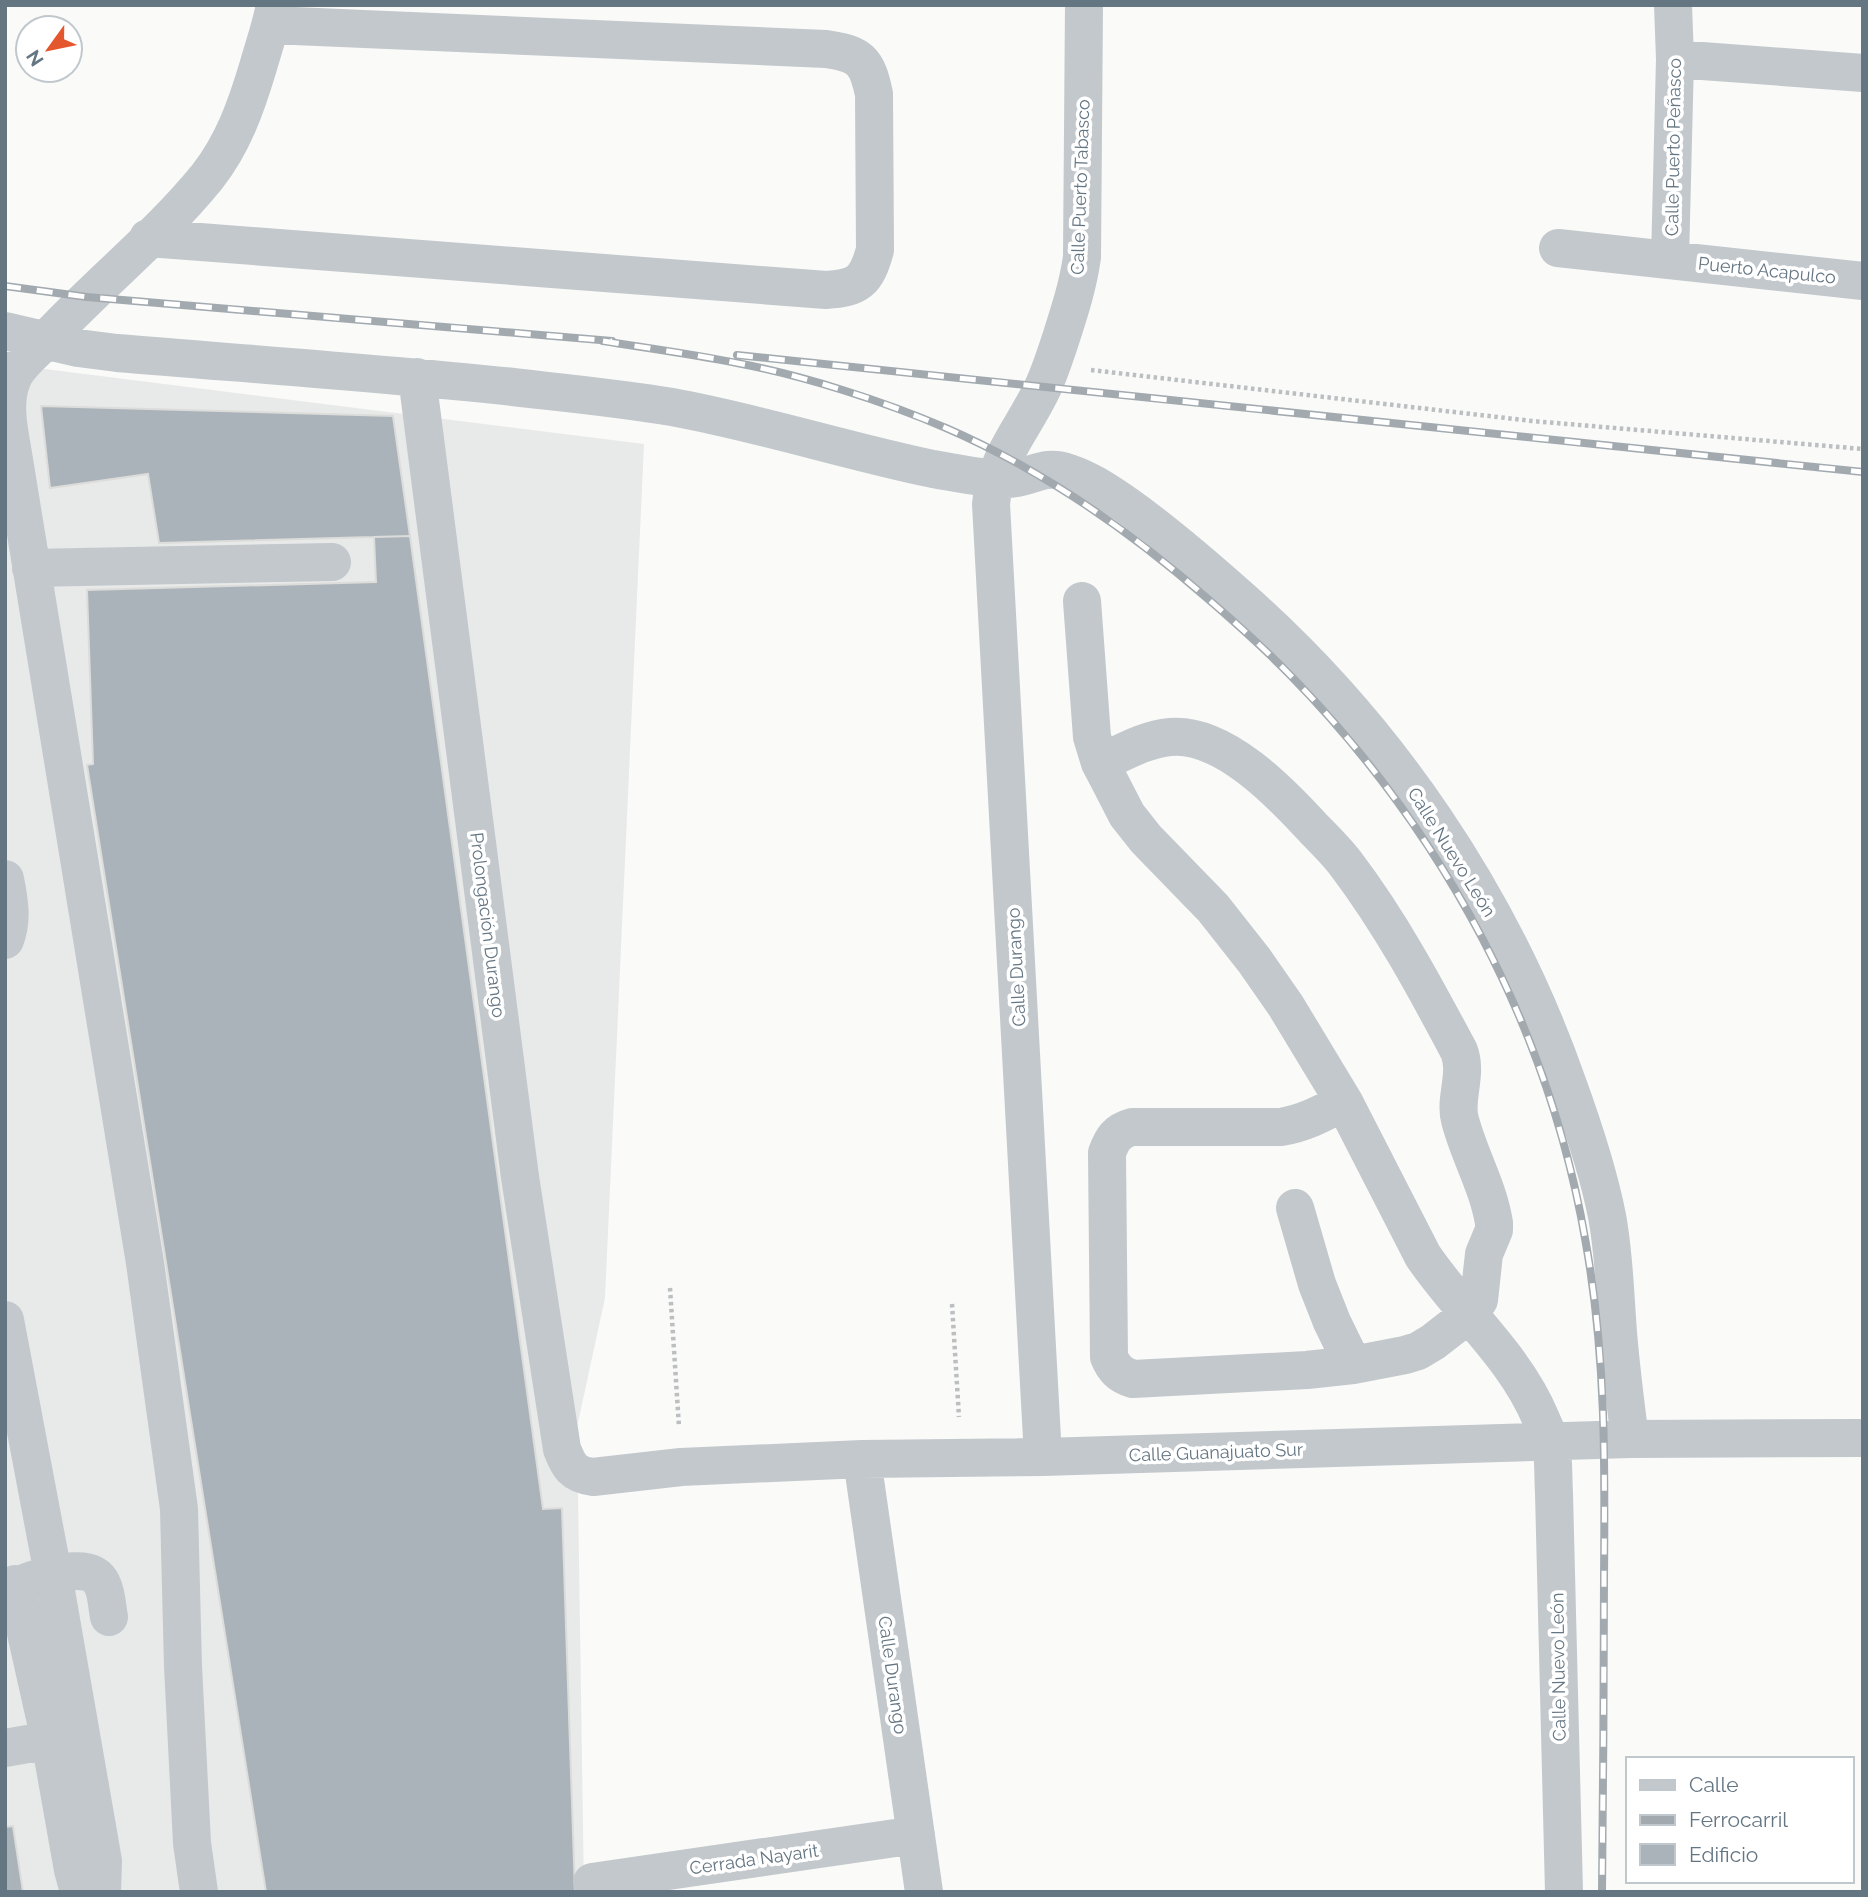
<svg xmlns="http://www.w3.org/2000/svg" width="1868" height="1897" viewBox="0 0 1868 1897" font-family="Raleway,sans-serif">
<rect width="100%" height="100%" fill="#fafaf8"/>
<path fill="#e8e9e9" d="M 5,364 L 644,444 L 605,1298 L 577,1427 L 584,1892 L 5,1892 Z"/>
<path fill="#aab3b9" stroke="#dcdcda" stroke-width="2" d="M 41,406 L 393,416 L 410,536 L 159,543 L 148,474 L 50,488 Z
M 410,536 L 543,1509 L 562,1508 L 575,1892 L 266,1892 L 87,765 L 93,764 L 87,590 L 376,582 L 374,537 Z
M 13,1826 L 23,1892 L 5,1892 L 5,1827 Z"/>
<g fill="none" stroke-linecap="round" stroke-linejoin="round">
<path stroke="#bbbfc2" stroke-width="4.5" stroke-dasharray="3.5 3.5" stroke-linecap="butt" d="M 1091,370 L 1532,421 L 1863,449
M 670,1288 L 679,1427
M 952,1304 L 959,1417"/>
<path stroke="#c3c8cc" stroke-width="38" d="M 1675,59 L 1863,73
M 148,238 L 826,290 C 858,288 866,282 875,250 L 874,94 C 867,61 861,54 826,49 L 271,25
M 1558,248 L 1863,281
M 1670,260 L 1675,59 L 1673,5
M 5,331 L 78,348 L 117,353 C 249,364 381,373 513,387 C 566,393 619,398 672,407 C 760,423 846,451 933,469 C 957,473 983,479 1007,479 C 1032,479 1042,463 1069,473 C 1090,480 1107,492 1125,504 C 1166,533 1204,566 1241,599 C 1388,729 1502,897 1567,1082 C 1583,1126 1598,1170 1607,1216 C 1615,1258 1615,1301 1619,1344 C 1622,1376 1626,1408 1630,1439
M 417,377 L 520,1177 L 562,1449 C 569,1467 573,1474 593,1477 L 681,1467 L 862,1459 L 1043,1457 L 1630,1439 L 1863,1438
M 31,568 L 332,562
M 1082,601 L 1092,737 L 1100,763 L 1110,782 L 1127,815 L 1146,839 L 1213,908 L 1254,960 L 1286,1006 L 1344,1102 L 1423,1256 C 1461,1312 1515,1356 1541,1419 C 1544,1427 1549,1435 1551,1444 C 1554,1459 1553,1477 1554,1493 L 1564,1892
M 1100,763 C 1122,753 1146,739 1170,737 C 1223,732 1281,793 1314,829 C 1325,840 1337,852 1346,864 C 1390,922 1425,987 1459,1051 C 1468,1074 1454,1099 1460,1120 C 1469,1155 1488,1186 1494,1223 L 1494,1230 L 1484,1254 L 1479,1300 L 1469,1314 L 1433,1342 L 1418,1351 L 1405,1355 L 1353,1365 L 1307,1370 L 1133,1379 C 1120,1375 1114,1369 1109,1357 L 1107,1153 C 1112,1139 1117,1131 1132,1127 L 1281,1127 C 1305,1123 1323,1113 1344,1102
M 5,879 C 9,900 13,919 5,940
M 1295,1208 L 1317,1284 L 1332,1322 L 1353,1365
M 5,1320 L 53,1574 L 103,1861 L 102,1892
M 1043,1457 L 991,504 C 995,457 1024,428 1043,387 C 1050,372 1055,356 1060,341 C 1069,313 1078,286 1082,257 L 1084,5
M 862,1459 L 924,1892
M 29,1581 C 48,1576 91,1560 102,1584 C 107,1594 107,1607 109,1617
M 15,1584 L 50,1740 L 73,1870 L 79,1892
M 5,1748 L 50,1740
M 592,1882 L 916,1835
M 199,1892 L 192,1843 L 183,1666 L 179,1509 L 145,1263 L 14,460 C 10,434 2,405 12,380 C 17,365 35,352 46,340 C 98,284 159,236 207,177 C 233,144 246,107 258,67 C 264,46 271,26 275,5"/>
<g stroke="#a2aab0" stroke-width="8">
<path id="rail" d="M 5,286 L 87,297 L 612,341
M 603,341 C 647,348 692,354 737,363 C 805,376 883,401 946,428 C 1041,469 1130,531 1208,599 C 1237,624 1266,650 1292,677 C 1444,833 1550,1030 1586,1244 C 1606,1356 1605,1465 1604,1578 C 1604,1683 1603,1787 1602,1892
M 737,355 L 1863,472"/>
</g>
<use href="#rail" stroke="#fff" stroke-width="5" stroke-dasharray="16" stroke-linecap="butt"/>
</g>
<g text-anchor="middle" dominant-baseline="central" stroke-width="7" stroke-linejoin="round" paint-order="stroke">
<g font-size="18" fill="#657683" stroke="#fff">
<text transform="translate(1673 147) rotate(-89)">Calle Puerto Peñasco</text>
<text transform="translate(1080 187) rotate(-88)">Calle Puerto Tabasco</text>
<text transform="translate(1767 270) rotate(6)">Puerto Acapulco</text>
<text transform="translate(1452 852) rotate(58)">Calle Nuevo León</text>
<text transform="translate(488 925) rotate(83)">Prolongación Durango</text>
<text transform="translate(1016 967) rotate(-93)">Calle Durango</text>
<text transform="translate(1216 1452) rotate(-2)">Calle Guanajuato Sur</text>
<text transform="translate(1558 1667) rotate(-91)">Calle Nuevo León</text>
<text transform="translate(893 1675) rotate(82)">Calle Durango</text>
<text transform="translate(754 1859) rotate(-8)">Cerrada Nayarit</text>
</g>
</g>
<rect width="1868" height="1897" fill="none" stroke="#657683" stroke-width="14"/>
<rect x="1626" y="1757" width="228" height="126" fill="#ffffff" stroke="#c1c8cd" stroke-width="2"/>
<rect x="1640" y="1780" width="35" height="10" fill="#c3c8cc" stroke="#c1c8cd" stroke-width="2"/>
<text x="1689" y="1792" font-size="21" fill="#657683">Calle</text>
<rect x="1640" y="1815" width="35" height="10" fill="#a2aab0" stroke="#c1c8cd" stroke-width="2"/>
<text x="1689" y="1827" font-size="21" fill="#657683">Ferrocarril</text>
<rect x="1640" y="1844" width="35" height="21" fill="#aab3b9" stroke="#c1c8cd" stroke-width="2"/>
<text x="1689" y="1862" font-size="21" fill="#657683">Edificio</text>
<g transform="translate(49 49) rotate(237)"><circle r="33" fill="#ffffff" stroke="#c1c8cd" stroke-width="2"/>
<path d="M0-5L12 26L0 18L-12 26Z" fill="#e4572e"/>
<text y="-10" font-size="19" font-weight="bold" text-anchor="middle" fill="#657683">N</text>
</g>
</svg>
